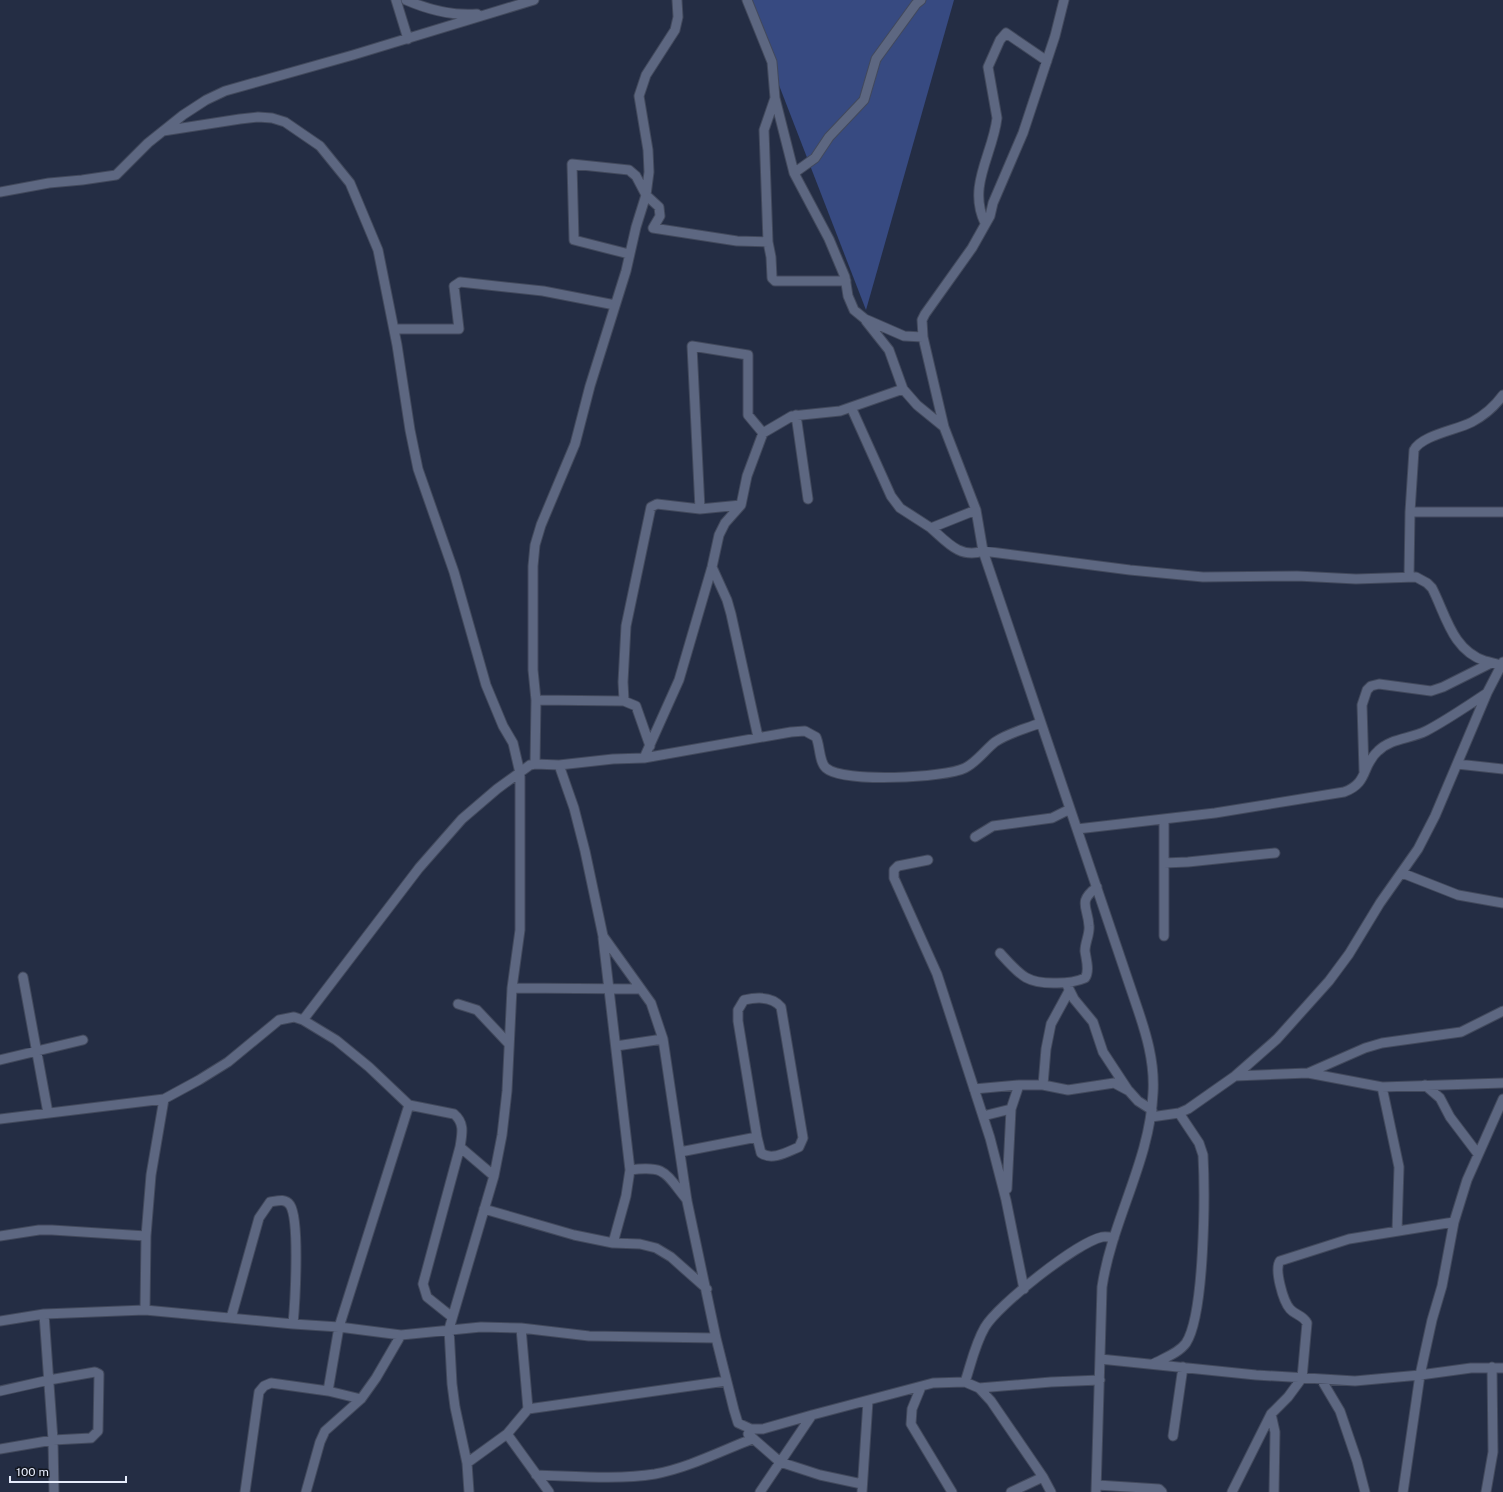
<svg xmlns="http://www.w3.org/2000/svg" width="1503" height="1492" viewBox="0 0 1503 1492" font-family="'Public Sans',sans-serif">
<rect width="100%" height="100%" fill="#242d44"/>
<path fill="#374a81" d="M 746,0 L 954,0 L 866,310 Z"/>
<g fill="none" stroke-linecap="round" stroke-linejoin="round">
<g stroke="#42495c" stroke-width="11">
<path id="minor" d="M 396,0 L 408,39
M 406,0 C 429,10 452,16 477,14
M 747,0 L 772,62 L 775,98 L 794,173 L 829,239 L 845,277 L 848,296 L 854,310 L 865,319 L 904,336 L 923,337
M 1064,0 L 1055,36 L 1023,133 L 993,203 L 990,216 L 972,248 L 925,314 L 922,320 L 923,337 L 944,427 L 976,510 L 983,551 L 1136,1004 C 1146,1033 1155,1062 1153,1093 C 1150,1161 1112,1220 1102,1287 L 1096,1492
M 163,131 L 240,119 L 258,117 L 272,118 L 285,122 L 320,146 L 350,183 L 378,250 L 397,345 L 410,430 L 418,469 L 454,572 L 486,685 L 503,726 L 513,743 L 520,773 L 520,930 L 512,988 L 507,1091 L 502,1135 L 494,1176 L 449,1329 L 452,1384 L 455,1407 L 467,1463 L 469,1492
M 794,173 L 815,158 L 829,137 L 864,100 L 876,59 L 916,4 L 921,0
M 0,192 L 49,183 L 82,180 L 116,175 L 148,143 L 183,115 L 206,100 L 225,91 L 353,55 L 534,0
M 985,223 C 967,186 993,154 997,118 L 988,67 L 1000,40 L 1006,33 L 1047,61
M 768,242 L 764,130 L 775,98
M 629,254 L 574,240 L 572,164 L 629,170 L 636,176 L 646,195 L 659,207 L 660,216 L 653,228 L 737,241 L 768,242 L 771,257 L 772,278 L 775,281 L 846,281
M 866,321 L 889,350 L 903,389 L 917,405 L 944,427
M 394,329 L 459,329 L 454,286 L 460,282 L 543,291 L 615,305
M 851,407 L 891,496 L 900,508 L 931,528 L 976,510
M 796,415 L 808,499
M 741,505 L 700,509 L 692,346 L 748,355 L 748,415 L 763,433 L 792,416 L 840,411 L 903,389
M 1410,512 L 1503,512
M 931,528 C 947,542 960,559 983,551 L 1130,570 L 1203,577 L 1297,576 L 1356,579 L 1416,577 L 1427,583 L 1432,588 C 1446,615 1452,650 1485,661 C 1491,662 1497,665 1503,665
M 712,567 L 727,600 L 731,614 L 758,737
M 1409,577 L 1410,512 L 1414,450 C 1422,435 1457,430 1472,422 C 1485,415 1495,406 1503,395
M 536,700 L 624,701
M 650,746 L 636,706 L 624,701 L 623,682 L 626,626 L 651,507 L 657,504 L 700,509
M 644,758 L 679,680 L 712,567 L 719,535 L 725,523 L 741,505 L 747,476 L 763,433
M 535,764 L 536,700 L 533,670 L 533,566 L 535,545 L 541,525 L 575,444 L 590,386 L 626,271 L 636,227 L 646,195 L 649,172 L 648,150 L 639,96 L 646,75 L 675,30 L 678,17 L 677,0
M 1457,764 L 1503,769
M 559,765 L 574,808 L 585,851 L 603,936 L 651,1003 L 663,1039 L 687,1201 L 716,1338
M 1364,771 L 1362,705 L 1367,690 L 1371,686 L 1379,684 L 1431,691 L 1443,687 L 1491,663
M 1164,819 L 1164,863 L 1188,862 L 1275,853
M 1077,829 L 1215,813 L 1344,792 C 1369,783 1361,766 1378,751 C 1391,738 1410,739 1426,731 C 1447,720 1467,706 1487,693
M 975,837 L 993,826 L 1052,818 L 1070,809
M 928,860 L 898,866 L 894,870 L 894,878 L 937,974 L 990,1138 L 1006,1200 L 1024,1289
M 1402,873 L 1458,895 L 1503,903
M 1164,936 L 1164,863
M 603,938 L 630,1170 C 666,1165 665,1173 687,1200
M 1000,953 C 1020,975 1026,984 1057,983 C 1067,983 1076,982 1085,978 C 1090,971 1086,959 1085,951 C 1085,942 1090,934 1089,926 C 1088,907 1077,902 1097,887
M 23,977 L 48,1113
M 1066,983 L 1074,999 L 1093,1022 L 1103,1052 L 1128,1090
M 512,988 L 641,989
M 458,1004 L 477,1010 L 508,1043
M 303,1020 L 336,1040 L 369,1067 L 409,1105 L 454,1114 C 465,1123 462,1134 460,1147 L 423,1284 L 427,1297 L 452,1317
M 616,1046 L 663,1039
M 0,1060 L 83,1040
M 1308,1073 L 1365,1048 L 1382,1043 L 1461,1032 L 1503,1011
M 1235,1076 L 1308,1073 L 1382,1087 L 1503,1083
M 1043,1085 L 1046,1049 L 1051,1024 L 1069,991
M 1425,1085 L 1440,1098 L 1450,1117 L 1478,1154
M 1382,1087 L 1399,1167 L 1397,1231
M 974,1089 L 1019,1085 L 1043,1085 L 1068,1090 L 1114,1083 L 1129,1091 L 1138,1101 L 1152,1110
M 983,1116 L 1011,1109
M 1151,1117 L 1179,1113 L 1188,1109 L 1235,1076 L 1277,1039 L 1329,981 L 1349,954 L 1380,903 L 1418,849 L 1435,816 L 1487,693 L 1503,662
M 0,1119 L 164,1099 L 199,1080 L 228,1062 L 279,1020 L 294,1017 L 303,1020 L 419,868 L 462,819 L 497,789 L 530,765 L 535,764 L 559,765 L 613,759 L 644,758 L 791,732 L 805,731 L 816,737 C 820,745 819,762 826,768 C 843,783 945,778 965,768 C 977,762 985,750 995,742 C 1008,733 1025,729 1040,723
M 460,1147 L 494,1176
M 680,1152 L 757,1137 L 738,1021 L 738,1010 L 744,1000 C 757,997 772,996 781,1007 L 803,1138 L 799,1147 C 787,1152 772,1161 761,1153 L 757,1137
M 1007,1189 L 1011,1109 L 1019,1085
M 484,1209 L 574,1235 L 613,1243 L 640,1244 L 656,1248 L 671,1257 L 707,1289
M 0,1236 L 39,1230 L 52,1230 L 146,1236
M 613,1243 L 626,1196 L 630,1170
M 145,1310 L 146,1236 L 151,1175 L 164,1099
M 44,1314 L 53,1440 L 54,1492
M 231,1318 L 259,1218 L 270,1202 C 277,1201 285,1198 290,1205 C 300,1220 295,1303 293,1324
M 0,1321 L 44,1314 L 145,1310 L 293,1324 L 339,1327 L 401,1335 L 481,1327 L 521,1328 L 589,1336 L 716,1338 L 734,1410 L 738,1423 L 751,1429 L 763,1429 L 812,1415 L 933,1383 L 965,1382 L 979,1388 L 991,1401 L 1043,1477 L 1051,1492
M 521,1328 L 528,1409 L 507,1434 L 549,1492
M 1100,1359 L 1256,1375 L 1355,1381 L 1420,1375 L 1471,1368 L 1503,1368
M 1153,1364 C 1164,1358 1179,1353 1186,1343 C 1205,1314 1205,1192 1203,1155 L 1199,1143 L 1179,1113
M 1321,1379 L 1340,1411 L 1357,1461 L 1365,1492
M 965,1382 C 971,1364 975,1344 985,1327 C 998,1305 1076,1243 1102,1237 C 1106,1236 1110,1237 1114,1238
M 921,1387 L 912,1409 L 911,1424 L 952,1492
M 979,1388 L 1051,1382 L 1100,1380
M 0,1391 L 49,1380 L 95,1372 L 99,1374 L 98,1431 L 91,1438 L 53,1440 L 0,1449
M 328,1391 L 339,1327 L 409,1105
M 528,1409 L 726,1381
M 1271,1414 L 1275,1432 L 1274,1492
M 748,1434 L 780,1462 L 820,1475 L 862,1484
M 1173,1436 L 1183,1367
M 467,1463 L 507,1434
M 536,1475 C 574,1476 617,1480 655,1474 C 688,1468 721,1451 752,1439
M 1097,1485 L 1159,1489 L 1162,1492
M 245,1492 L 259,1392 L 264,1386 L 271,1383 L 328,1391 L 361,1399
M 306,1492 L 320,1442 L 325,1431 L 361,1399 L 376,1378 L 401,1335
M 760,1492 L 812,1415
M 862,1492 L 868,1401
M 1011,1492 L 1043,1477
M 1232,1492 L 1271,1414 L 1288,1397 L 1302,1378 L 1307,1323 C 1303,1315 1295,1315 1290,1309 C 1283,1301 1274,1269 1280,1261 L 1349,1239 L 1454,1222
M 1403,1492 L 1420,1375 L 1432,1320 L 1442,1286 L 1454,1222 L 1467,1180 L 1503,1099
M 1486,1492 L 1493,1452 L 1492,1367"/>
</g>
<use href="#minor" stroke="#5d6781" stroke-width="9"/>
</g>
<path d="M10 1476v6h116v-6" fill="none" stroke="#e6ecfb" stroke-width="2"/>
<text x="16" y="1476" font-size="12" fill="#e6ecfb" stroke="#121620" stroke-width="3" paint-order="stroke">100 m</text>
</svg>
